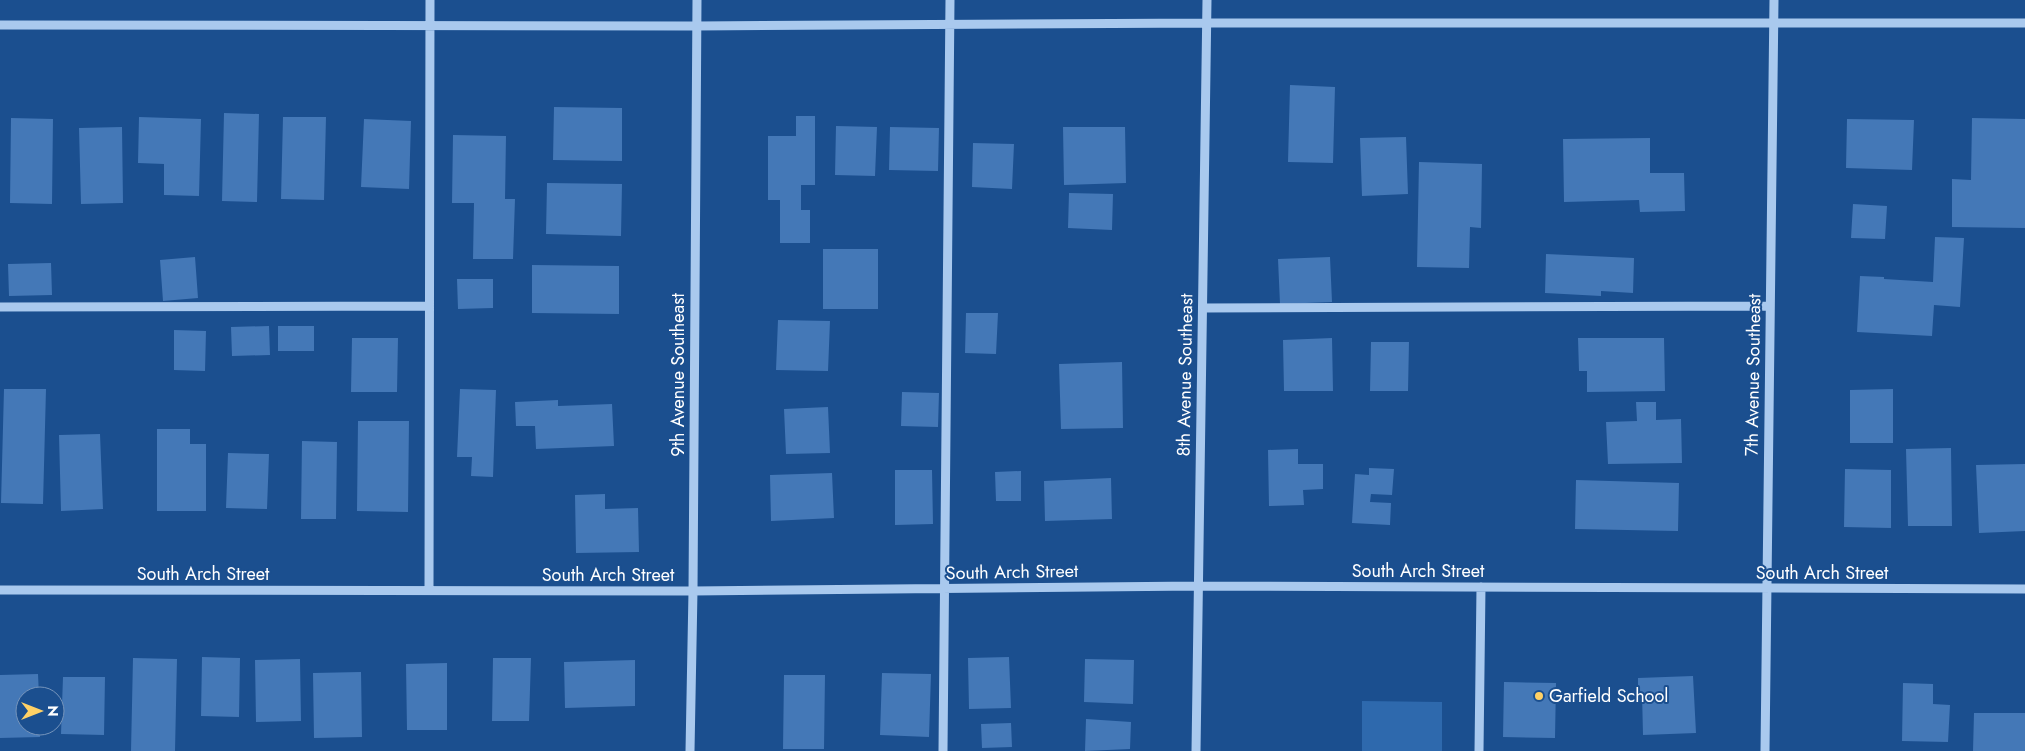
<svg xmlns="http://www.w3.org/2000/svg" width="2025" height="751" viewBox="0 0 2025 751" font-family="Jost,sans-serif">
<rect width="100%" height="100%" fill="#1b4f8f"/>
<path fill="#2e69ad" d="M 1362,701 L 1442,702 L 1442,751 L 1362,751 Z"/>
<path fill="#4478b7" d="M 1290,85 L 1335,87 L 1333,163 L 1288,162 Z
M 554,107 L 622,108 L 622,161 L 553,160 Z
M 224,113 L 259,114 L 257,202 L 222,201 Z
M 796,116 L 815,116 L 815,185 L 801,185 L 801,210 L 810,210 L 810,243 L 780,243 L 780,200 L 768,200 L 768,136 L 796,136 Z
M 139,117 L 201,119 L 199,196 L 164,195 L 164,164 L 138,163 Z
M 283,117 L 326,117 L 324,200 L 281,199 Z
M 11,118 L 53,119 L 52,204 L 10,203 Z
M 1972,118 L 2025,119 L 2025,228 L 1952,227 L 1952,179 L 1971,180 Z
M 364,119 L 411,121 L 409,189 L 361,187 Z
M 1847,119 L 1914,120 L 1912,170 L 1846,168 Z
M 836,126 L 877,127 L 875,176 L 835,175 Z
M 122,127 L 123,203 L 81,204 L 79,128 Z
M 890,127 L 939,128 L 938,171 L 889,170 Z
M 1063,127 L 1125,127 L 1126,183 L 1064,185 Z
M 453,135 L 506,136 L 505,199 L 515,199 L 513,259 L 473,259 L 474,203 L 452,203 Z
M 1406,137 L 1408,194 L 1362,196 L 1360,138 Z
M 1650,138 L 1650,173 L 1684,173 L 1685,211 L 1640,212 L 1639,200 L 1564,202 L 1563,139 Z
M 973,143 L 1014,144 L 1012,189 L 972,187 Z
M 1419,162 L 1482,164 L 1481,228 L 1470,227 L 1469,268 L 1417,267 Z
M 547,183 L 622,184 L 621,236 L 546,234 Z
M 1069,193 L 1113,194 L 1112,230 L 1068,228 Z
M 1853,204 L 1887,206 L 1885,239 L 1851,238 Z
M 1935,237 L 1964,238 L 1960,307 L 1934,305 L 1932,336 L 1857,332 L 1860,276 L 1884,277 L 1884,279 L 1933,282 Z
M 823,249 L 878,249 L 878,309 L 823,309 Z
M 1546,254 L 1634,258 L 1633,293 L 1601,291 L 1601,296 L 1545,293 Z
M 195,257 L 198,298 L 163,301 L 160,260 Z
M 1330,257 L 1332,302 L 1280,304 L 1278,259 Z
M 51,263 L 52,295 L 9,296 L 8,264 Z
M 532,265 L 619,266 L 619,314 L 532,313 Z
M 457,279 L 493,279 L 493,308 L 458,309 Z
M 966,313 L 998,313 L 996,354 L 965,353 Z
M 778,320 L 830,321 L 828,371 L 776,370 Z
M 269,326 L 270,355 L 232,356 L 231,327 Z
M 278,326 L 314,326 L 314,351 L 278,351 Z
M 174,330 L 206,331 L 205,371 L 174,370 Z
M 352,338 L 398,338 L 397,392 L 351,392 Z
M 1332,338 L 1333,391 L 1284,391 L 1283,340 Z
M 1578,338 L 1664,338 L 1665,391 L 1587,392 L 1587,371 L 1579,371 Z
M 1371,342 L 1409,342 L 1408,391 L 1370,391 Z
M 1122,362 L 1123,428 L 1061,429 L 1059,364 Z
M 4,389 L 46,389 L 43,504 L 1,503 Z
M 460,389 L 496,390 L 493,477 L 471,476 L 472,457 L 457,457 Z
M 1893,389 L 1893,443 L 1850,443 L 1850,390 Z
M 902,392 L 939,393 L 938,427 L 901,426 Z
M 558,400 L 558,406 L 612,404 L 614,446 L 536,449 L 535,426 L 516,426 L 515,402 Z
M 1636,402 L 1656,402 L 1656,420 L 1681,419 L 1682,463 L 1608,464 L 1606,422 L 1637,421 Z
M 828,407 L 830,453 L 786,454 L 784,409 Z
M 358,421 L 409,421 L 408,512 L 357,511 Z
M 157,429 L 190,429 L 190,444 L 206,444 L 206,511 L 157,511 Z
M 100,434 L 103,509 L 61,511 L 59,435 Z
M 302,441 L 337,442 L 336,519 L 301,519 Z
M 1951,448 L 1952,526 L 1908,526 L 1906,449 Z
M 1298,449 L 1298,464 L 1323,464 L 1323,489 L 1303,490 L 1304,505 L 1269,506 L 1268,450 Z
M 228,453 L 269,454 L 267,509 L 226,508 Z
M 2025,464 L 2025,531 L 1979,533 L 1976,465 Z
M 1369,468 L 1394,469 L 1392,495 L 1371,494 L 1370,502 L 1391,503 L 1390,525 L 1352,523 L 1355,474 L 1369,475 Z
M 1845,469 L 1891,470 L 1891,528 L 1844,527 Z
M 895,470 L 932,470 L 933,524 L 895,525 Z
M 1021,471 L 1021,501 L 996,501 L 995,472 Z
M 832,473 L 834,518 L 771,521 L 770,475 Z
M 1111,478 L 1112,519 L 1045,521 L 1044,481 Z
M 1576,480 L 1679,483 L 1678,531 L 1575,529 Z
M 605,494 L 605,509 L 638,508 L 639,552 L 576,553 L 575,495 Z
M 202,657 L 240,658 L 239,717 L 201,716 Z
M 1009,657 L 1011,708 L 969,709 L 968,658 Z
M 133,658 L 177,659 L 175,751 L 131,751 Z
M 493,658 L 531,658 L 529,721 L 492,721 Z
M 300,659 L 301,721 L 256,722 L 255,660 Z
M 1085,659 L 1134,660 L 1133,704 L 1084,702 Z
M 635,660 L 635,706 L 565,708 L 564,662 Z
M 447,663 L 447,730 L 407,730 L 406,664 Z
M 361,672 L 362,737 L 314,738 L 313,673 Z
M 882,673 L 931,674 L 929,737 L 880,735 Z
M 38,674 L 39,696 L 25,696 L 25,726 L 39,726 L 40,737 L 0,738 L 0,675 Z
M 784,675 L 825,675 L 824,749 L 783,749 Z
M 1693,676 L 1696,733 L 1643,735 L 1642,693 L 1638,693 L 1638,678 Z
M 63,677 L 105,677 L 104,735 L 61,734 Z
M 1504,682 L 1556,683 L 1555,738 L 1503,737 Z
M 1903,683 L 1933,684 L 1933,704 L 1950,705 L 1948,742 L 1902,741 Z
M 1974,713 L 2025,713 L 2025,751 L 1973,751 Z
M 1086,719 L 1131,722 L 1130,749 L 1085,751 Z
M 1011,723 L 1012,747 L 982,748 L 981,724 Z"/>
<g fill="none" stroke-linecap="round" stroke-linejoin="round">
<path stroke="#a9c9ee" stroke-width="9" d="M 0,25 L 696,26 L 1207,23 L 2025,23
M 0,307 L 429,306
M 1203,308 L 1770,306
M 0,590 L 693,591 L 1198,586 L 2025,589
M 429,590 L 430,0
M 690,751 L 693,591 L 697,0
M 943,751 L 950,0
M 1196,751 L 1207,0
M 1479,751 L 1481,587
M 1765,751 L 1774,0"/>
</g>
<circle fill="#ffd166" stroke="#1b4f8f" stroke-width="2" cx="1539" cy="696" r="5"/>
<g text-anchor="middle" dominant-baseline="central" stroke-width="4" stroke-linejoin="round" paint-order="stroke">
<g font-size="18" fill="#fff" stroke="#1b4f8f">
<text transform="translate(678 375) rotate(-90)">9th Avenue Southeast</text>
<text transform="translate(1185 375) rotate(-89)">8th Avenue Southeast</text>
<text transform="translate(1753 375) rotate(-89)">7th Avenue Southeast</text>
<text x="1418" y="571">South Arch Street</text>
<text transform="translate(1012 572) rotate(-1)">South Arch Street</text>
<text x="1822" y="573">South Arch Street</text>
<text x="203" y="574">South Arch Street</text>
<text x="608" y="575">South Arch Street</text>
</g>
<g font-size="18" fill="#fff" stroke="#1b4f8f" text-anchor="start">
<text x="1549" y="696">Garfield School</text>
</g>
</g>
<g transform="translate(40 711) rotate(90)"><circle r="24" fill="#1b4f8f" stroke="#7695bc"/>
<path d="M0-4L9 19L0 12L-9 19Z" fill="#ffd166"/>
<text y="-8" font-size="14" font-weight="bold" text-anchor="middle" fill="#ffffff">N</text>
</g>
</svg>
